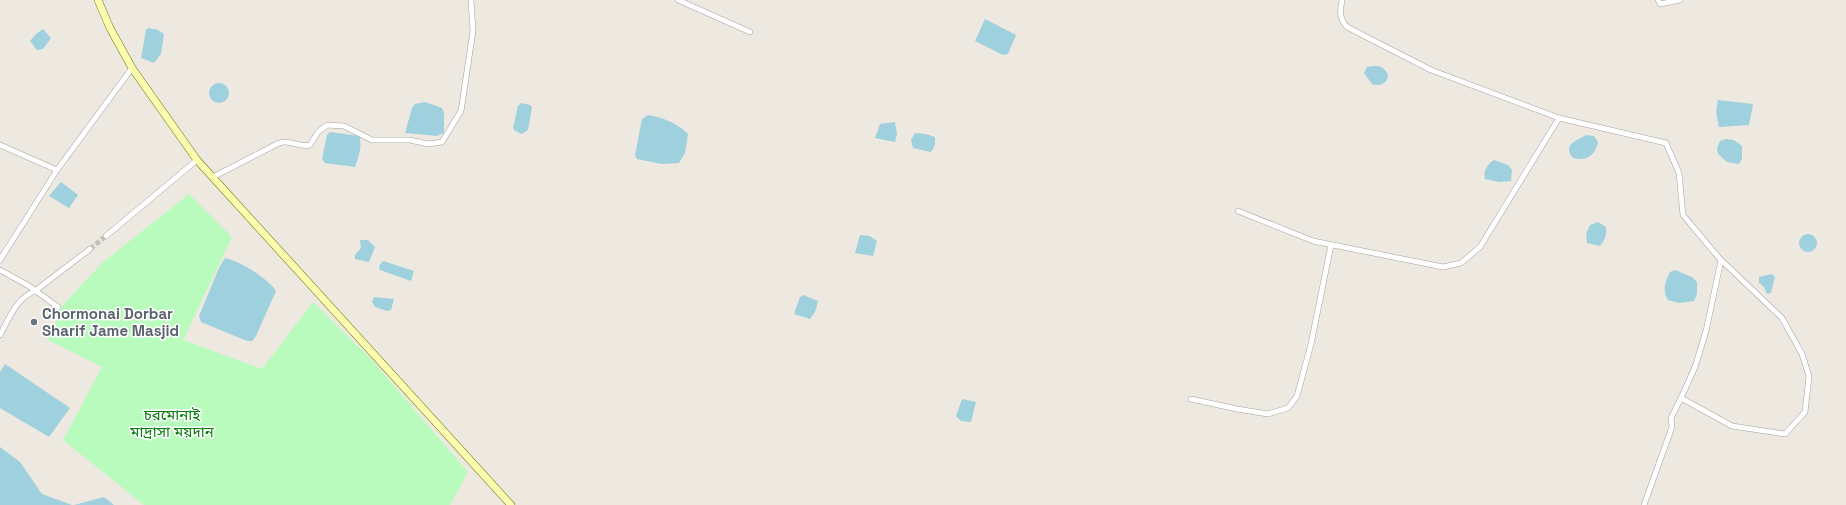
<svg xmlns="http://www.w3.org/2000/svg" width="1846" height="505" viewBox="0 0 1846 505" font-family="'Space Grotesk','Noto Sans Bengali',sans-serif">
<rect width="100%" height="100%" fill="#ede8e0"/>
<path fill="#b9fbbc" d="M 189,194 L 232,237 L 183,340 L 262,369 L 313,302 L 370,358 L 468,472 L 450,505 L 144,505 L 63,440 L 102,367 L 48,340 L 62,306 L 102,263 Z"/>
<path fill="#9ed1dd" d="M 985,19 L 1016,35 L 1008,54 L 1003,55 L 975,41 Z
M 148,28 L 158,30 L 164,34 L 161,54 L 154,63 L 141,58 L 146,30 Z
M 43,29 L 51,38 L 43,49 L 37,50 L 30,41 L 36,34 Z
M 1373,66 C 1381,66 1384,67 1388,75 C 1388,83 1380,87 1372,84 L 1364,73 L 1367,67 Z
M209 93a10 10 0 1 1 20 0a10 10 0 1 1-20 0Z
M 1718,100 L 1753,104 L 1749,125 L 1719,127 L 1716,112 Z
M 425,102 L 442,108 L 444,113 L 444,133 L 437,136 L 405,133 L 412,108 L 415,104 Z
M 521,103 L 530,105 L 532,107 L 528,130 L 522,134 L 515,131 L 513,128 L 518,106 Z
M 648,115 C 661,117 678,123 688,134 L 685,153 L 679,163 L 662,164 L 637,159 L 635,155 L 642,119 Z
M 895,122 L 897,134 L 895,142 L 875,138 L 880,124 Z
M 330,132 L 359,136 C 363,145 358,158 355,167 L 325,163 L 322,159 L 327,135 Z
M 915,133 L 926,134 L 935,137 L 935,145 L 931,152 L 913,148 L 911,140 Z
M 1586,135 L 1594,136 L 1598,142 C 1596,155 1585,163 1572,157 C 1563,144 1576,141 1586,135 Z
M 1726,139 L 1734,140 L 1742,146 L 1742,159 L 1739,164 L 1727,162 L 1718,154 L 1717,149 L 1720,141 Z
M 1494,160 L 1508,165 L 1512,170 L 1511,181 L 1499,182 L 1485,179 C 1483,170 1488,164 1494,160 Z
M 61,182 L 78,195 L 69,208 L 49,196 Z
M 1598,222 L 1606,227 C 1607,235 1605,240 1600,246 L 1587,243 L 1586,234 L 1590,225 Z
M1799 243a9 9 0 1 1 18 0a9 9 0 1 1-18 0Z
M 860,235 L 870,236 L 877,241 L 873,256 L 855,253 Z
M 360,240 L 368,240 L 375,247 L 369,262 L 355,259 L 355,255 L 361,248 Z
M 225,258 C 240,261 269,279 276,291 L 256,336 L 252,341 L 247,341 L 201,322 L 199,316 L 219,268 Z
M 383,261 L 414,271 L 411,281 L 380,270 L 379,266 Z
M 1675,270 L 1692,277 L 1697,282 L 1697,294 L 1694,301 L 1679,303 L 1668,300 C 1662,290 1665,282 1670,272 Z
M 1772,274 L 1775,277 L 1771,293 L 1767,294 L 1764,287 L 1759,283 L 1759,277 Z
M 803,295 L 818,301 L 815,312 L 810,319 L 794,314 L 800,297 Z
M 374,297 L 394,299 L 391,310 L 387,311 L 375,307 L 372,302 Z
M 5,364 L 70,408 L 49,437 L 0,408 L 0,372 Z
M 962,399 L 976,402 L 971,422 L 961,421 L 956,416 Z
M 0,447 L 20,462 L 42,494 L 72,505 L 0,505 Z
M 104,497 L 114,505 L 74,505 Z"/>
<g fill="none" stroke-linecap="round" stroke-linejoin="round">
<path stroke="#c3bfb9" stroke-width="5" stroke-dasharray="5 2.5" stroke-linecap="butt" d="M 90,249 L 106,236"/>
<g stroke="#a2a2a2" stroke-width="6">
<path id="street" d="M 678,0 L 750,32
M 1342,0 C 1340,11 1339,18 1347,27 L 1431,70 L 1559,118 L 1666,143 L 1679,173 L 1683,215 L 1719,258 L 1782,318 L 1802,354 L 1809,376 L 1805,412 L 1785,434 L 1732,426 L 1681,398 L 1671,418 L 1672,427 L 1644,505
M 1658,0 L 1660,4 L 1680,0
M 0,145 L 57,170 L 132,68
M 213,177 L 279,143 C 291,139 299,148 310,145 L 318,132 L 327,125 L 344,126 L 372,140 L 410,140 L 428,144 L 442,142 L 461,111 L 473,31 L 471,0
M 1238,211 L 1313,241 L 1443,267 L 1461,263 L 1480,247 L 1559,118
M 106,236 L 197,160
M 0,260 L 57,170
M 0,270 L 29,286 L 58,307
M 0,335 C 9,319 16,298 35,291 L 90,249
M 1681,398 L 1695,367 L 1706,331 L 1721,260
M 1191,399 L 1237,409 L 1268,414 L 1288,408 L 1297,396 L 1311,344 L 1331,245"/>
</g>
<g stroke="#6b7301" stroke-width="8">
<path id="secondary" d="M 98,0 L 110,28 L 132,68 L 197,160 L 511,505"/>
</g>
<use href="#street" stroke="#fff" stroke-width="5"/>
<use href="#secondary" stroke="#fbfcaf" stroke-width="7"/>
</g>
<circle fill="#6b7280" stroke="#fff" stroke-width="1.5" cx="34" cy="322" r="4"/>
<g text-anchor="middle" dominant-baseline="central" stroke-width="3" stroke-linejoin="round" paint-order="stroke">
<g font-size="15" font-weight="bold" fill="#5b616d" stroke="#fff" text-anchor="start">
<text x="42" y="313">Chormonai Dorbar<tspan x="42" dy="17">Sharif Jame Masjid</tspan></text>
</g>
<g font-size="15" fill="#077b0c" stroke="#fff">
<text x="172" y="414">চরমোনাই<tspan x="172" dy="17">মাদ্রাসা ময়দান</tspan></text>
</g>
</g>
</svg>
